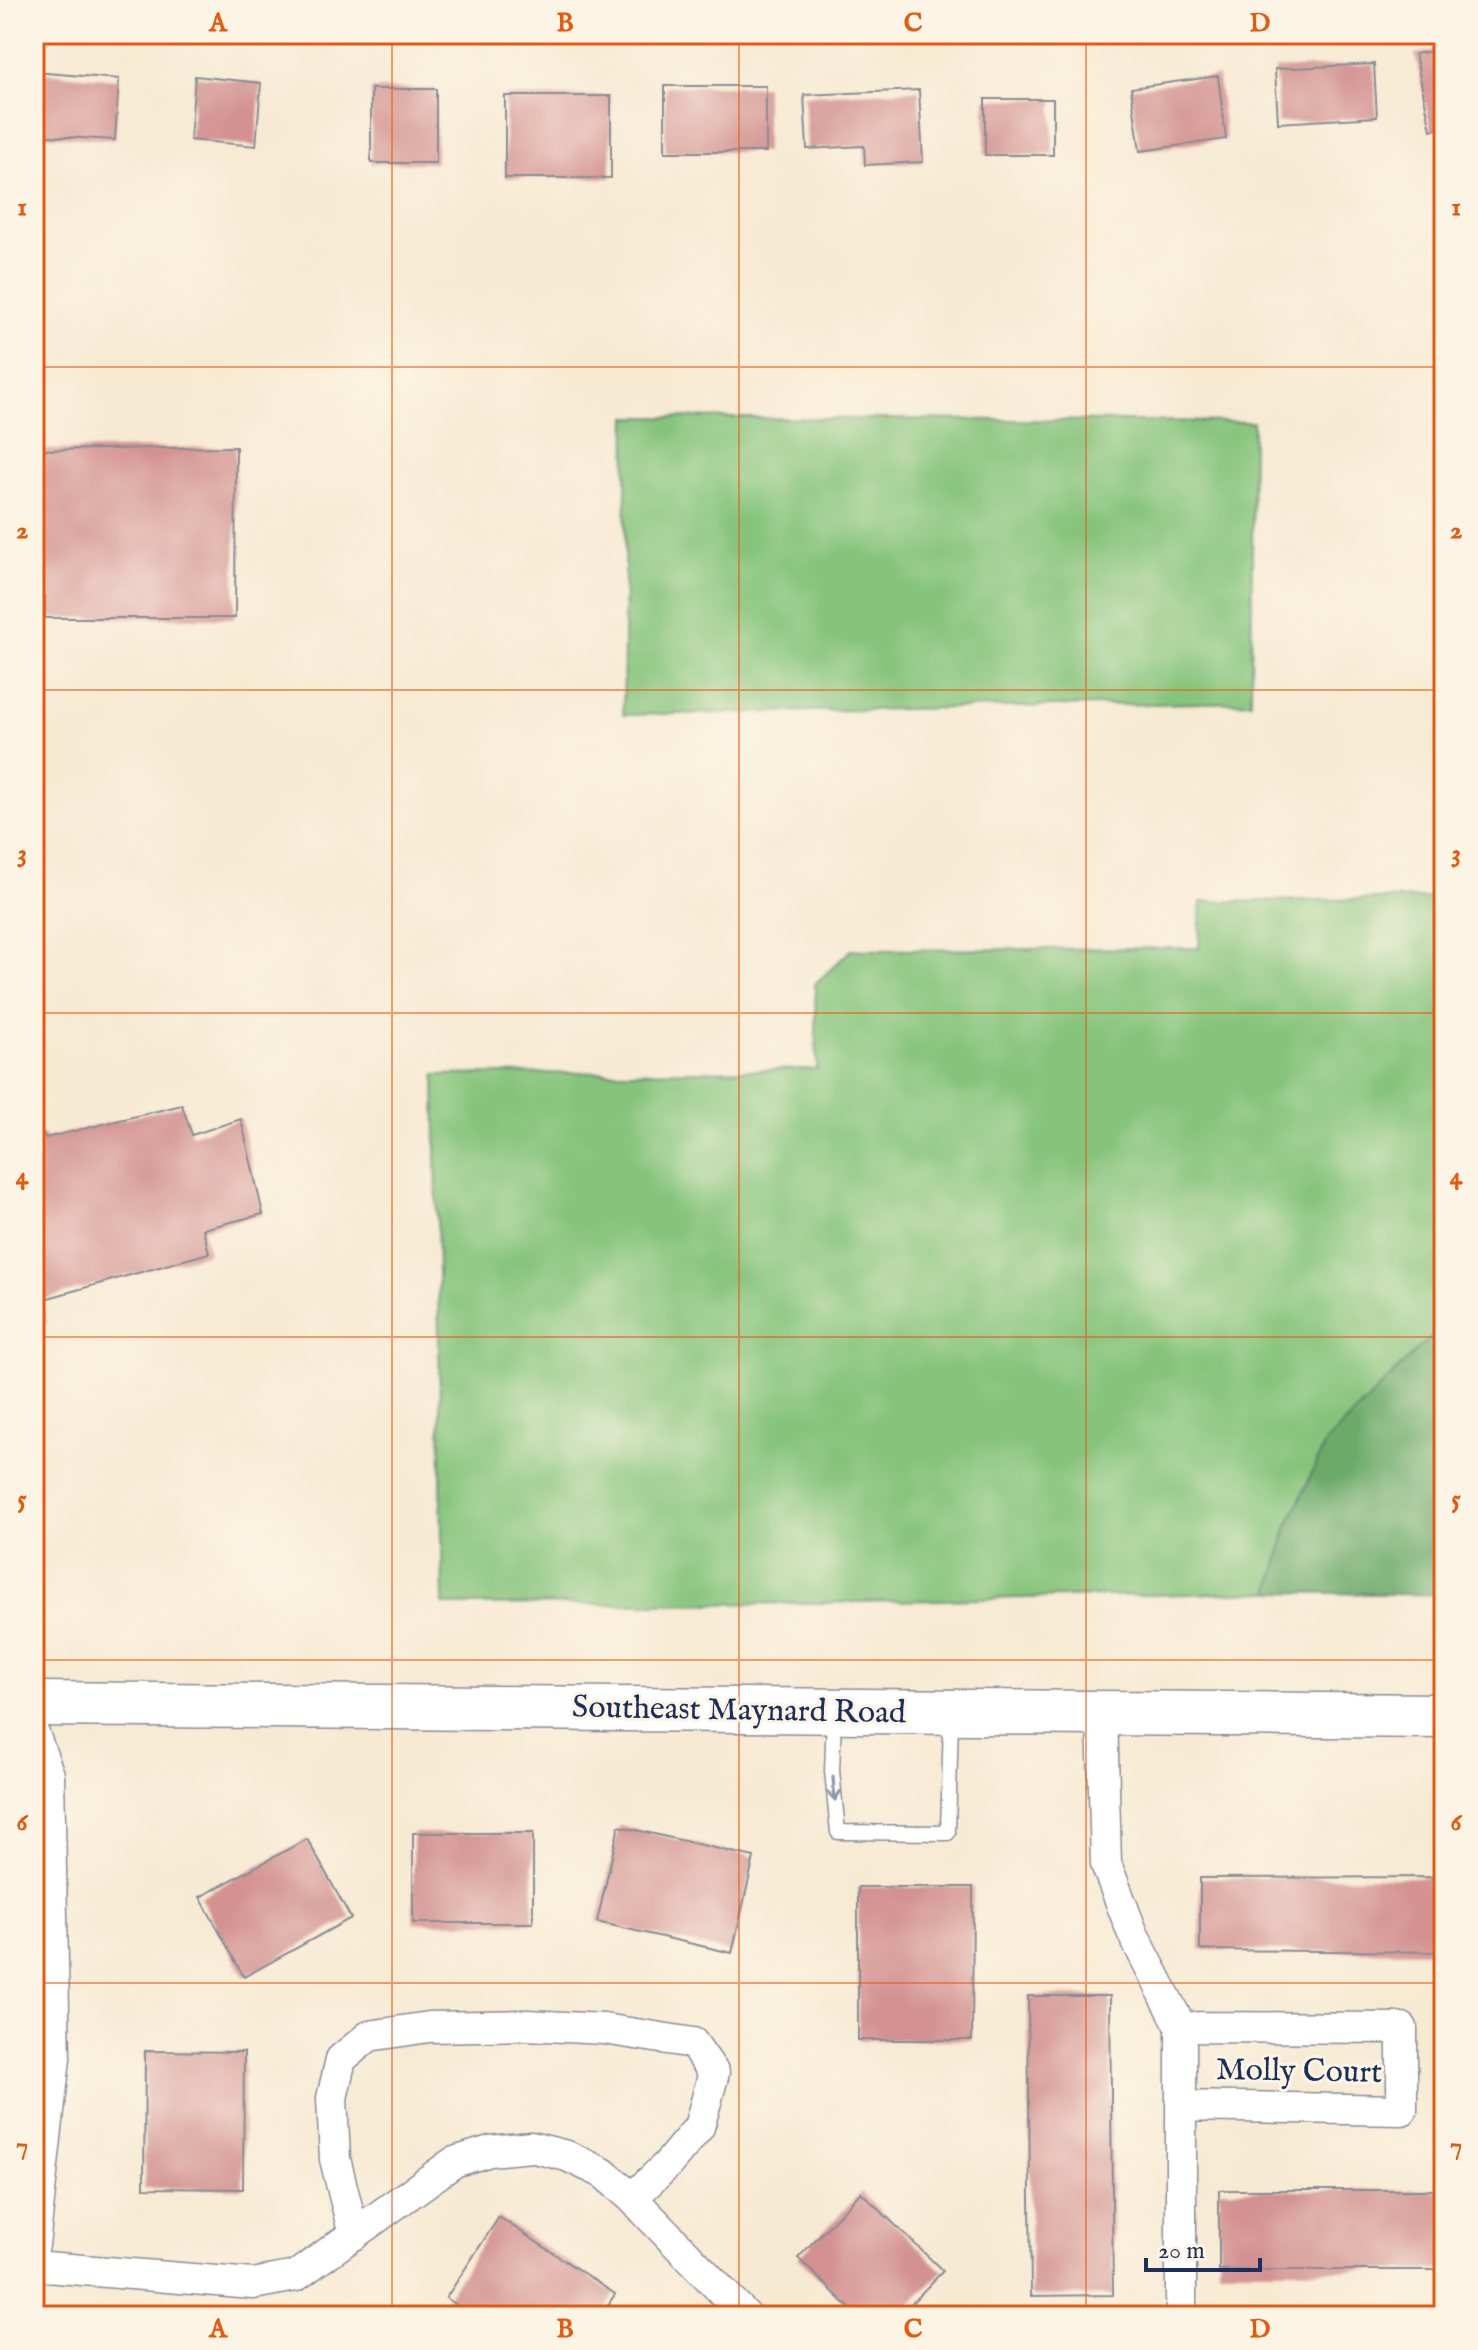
<svg xmlns="http://www.w3.org/2000/svg" width="1478" height="2350" viewBox="0 0 1478 2350" font-family="'IM FELL English',serif">
<rect width="100%" height="100%" fill="#fcf5e5"/>
<filter id="ink" filterUnits="userSpaceOnUse"><feTurbulence type="fractalNoise" baseFrequency=".0125" numOctaves="2"/><feDisplacementMap in="SourceGraphic" scale="16" xChannelSelector="R" yChannelSelector="G"/><feConvolveMatrix kernelMatrix="1 2 1 2 8 2 1 2 1" color-interpolation-filters="sRGB"/></filter>
<filter id="wash" filterUnits="userSpaceOnUse"><feTurbulence type="fractalNoise" baseFrequency=".006" numOctaves="4" result="noise"/><feDisplacementMap in="SourceGraphic" scale="32" xChannelSelector="R" yChannelSelector="G"/><feGaussianBlur stdDeviation="1.8" result="paint"/><feColorMatrix in="noise" values="0 0 0 0 0 0 0 0 0 0 0 0 0 0 0 0 0 1.4 0 .05"/><feComposite in="paint" operator="in"/></filter>
<g filter="url(#wash)">
<rect width="100%" height="100%" fill="#f7ead3"/>
<path fill="#86c47b" stroke="#507a6c" stroke-width="2" d="M 627,417 L 1253,422 L 1251,702 L 623,715 Z
M 1444,898 L 1444,1326 L 1417,1350 L 1326,1442 L 1287,1528 L 1270,1592 L 817,1603 L 443,1605 L 435,1075 L 817,1069 L 815,984 L 851,950 L 1199,948 L 1201,902 Z"/>
<path fill="#6caa6b" stroke="#446c64" stroke-width="2" d="M 1444,1326 L 1444,1595 L 1270,1592 L 1287,1528 L 1326,1442 L 1417,1350 Z"/>
<g id="blocks">
<path fill="#d39291" d="M 1444,49 L 1444,127 L 1431,130 L 1415,54 Z
M 1374,64 L 1377,117 L 1278,123 L 1275,69 Z
M 34,72 L 119,79 L 115,140 L 34,135 Z
M 195,76 L 261,83 L 256,146 L 190,140 Z
M 1218,76 L 1226,139 L 1140,151 L 1131,88 Z
M 665,86 L 766,86 L 766,152 L 665,152 Z
M 371,89 L 436,89 L 436,163 L 371,163 Z
M 919,90 L 923,162 L 865,165 L 864,146 L 807,149 L 804,95 Z
M 505,96 L 611,96 L 611,178 L 505,178 Z
M 985,99 L 1053,99 L 1053,155 L 985,155 Z
M 236,447 L 235,618 L 45,618 L 45,596 L 34,596 L 34,450 Z
M 182,1105 L 192,1135 L 241,1119 L 263,1214 L 203,1229 L 209,1253 L 41,1300 L 47,1323 L 34,1327 L 34,1124 L 46,1138 Z
M 619,1826 L 754,1857 L 732,1953 L 597,1922 Z
M 413,1833 L 533,1833 L 533,1923 L 413,1923 Z
M 307,1839 L 351,1918 L 244,1977 L 200,1897 Z
M 1444,1877 L 1444,1952 L 1200,1950 L 1200,1878 Z
M 858,1887 L 973,1887 L 972,2040 L 858,2040 Z
M 1028,1996 L 1110,1996 L 1113,2295 L 1031,2296 Z
M 145,2051 L 244,2052 L 243,2189 L 144,2188 Z
M 1219,2190 L 1444,2190 L 1444,2270 L 1219,2270 Z
M 861,2192 L 943,2271 L 899,2316 L 858,2316 L 798,2258 Z
M 499,2217 L 615,2294 L 601,2316 L 474,2316 L 446,2298 Z"/>
</g>
</g>
<g filter="url(#ink)">
<use href="#blocks" fill-opacity="0" stroke="#898c98" stroke-width="2"/>
<g fill="none" stroke-linecap="round" stroke-linejoin="round">
<g stroke="#898c98" stroke-width="17">
<path id="service" d="M 834,1716 L 832,1771 L 838,1832 L 948,1833 L 951,1718"/>
</g>
<g stroke="#898c98" stroke-width="33">
<path id="minor" d="M 1102,1714 L 1106,1864 L 1133,1934 L 1181,2027 L 1181,2316
M 34,1734 L 49,1775 L 55,2058 L 34,2245
M 1181,2027 L 1402,2028 L 1402,2110 L 1181,2106
M 354,2235 L 335,2159 L 332,2098 L 341,2059 L 369,2036 L 429,2027 L 527,2025 L 604,2029 L 693,2043 L 714,2073 L 699,2127 L 667,2165 L 632,2198
M 34,2266 L 253,2284 L 296,2276 L 454,2162 L 490,2151 L 531,2147 L 567,2156 L 603,2173 L 632,2198 L 746,2316"/>
</g>
<g stroke="#898c98" stroke-width="47">
<path id="primary" d="M 34,1704 L 1444,1716"/>
</g>
<use href="#service" stroke="#fff" stroke-width="14"/>
<use href="#minor" stroke="#fff" stroke-width="30"/>
<use href="#primary" stroke="#fff" stroke-width="44"/>
</g>
<defs><path id="oneway-shaft" d="M-6 0H5M1.5-3L5.5 0L1.5 3" fill="none" stroke-width="1.6" stroke-linecap="round" stroke-linejoin="round" transform="scale(2)"/></defs>
<use stroke="#8d97ae" href="#oneway-shaft" transform="translate(834 1789) rotate(85)"/>
</g>
<path fill="none" stroke="#e8590c" stroke-width="2" stroke-opacity="0.55" d="M 392,34 L 392,2316M 739,34 L 739,2316M 1086,34 L 1086,2316M 34,367 L 1444,367M 34,690 L 1444,690M 34,1013 L 1444,1013M 34,1337 L 1444,1337M 34,1660 L 1444,1660M 34,1983 L 1444,1983"/>
<g text-anchor="middle" dominant-baseline="central" stroke-width="6" stroke-linejoin="round" paint-order="stroke">
<g font-size="32" fill="#1b2f5e" stroke="#fcf5e5">
<text transform="translate(739 1711) rotate(1)">Southeast Maynard Road</text>
<text transform="translate(1299 2072) rotate(1)">Molly Court</text>
</g>
</g>
<rect width="1478" height="2350" fill="none" stroke="#fcf5e5" stroke-width="88"/>
<path d="M1146 2258v12h114v-12" fill="none" stroke="#1b2f5e" stroke-width="4"/>
<text x="1158" y="2258" font-size="24" fill="#1b2f5e" stroke="#fcf5e5" stroke-width="6" paint-order="stroke">20 m</text>
<rect x="44" y="44" width="1390" height="2262" fill="none" stroke="#e8590c" stroke-width="3"/>
<g font-size="26" text-anchor="middle" font-weight="bold" fill="#e8590c">
<text x="218" y="31">A</text>
<text x="565" y="31">B</text>
<text x="913" y="31">C</text>
<text x="1260" y="31">D</text>
<text x="22" y="215">1</text>
<text x="1456" y="215">1</text>
<text x="22" y="538">2</text>
<text x="1456" y="538">2</text>
<text x="22" y="861">3</text>
<text x="1456" y="861">3</text>
<text x="22" y="1184">4</text>
<text x="1456" y="1184">4</text>
<text x="22" y="1507">5</text>
<text x="1456" y="1507">5</text>
<text x="22" y="1830">6</text>
<text x="1456" y="1830">6</text>
<text x="22" y="2154">7</text>
<text x="1456" y="2154">7</text>
<text x="218" y="2337">A</text>
<text x="565" y="2337">B</text>
<text x="913" y="2337">C</text>
<text x="1260" y="2337">D</text>
</g>
</svg>
